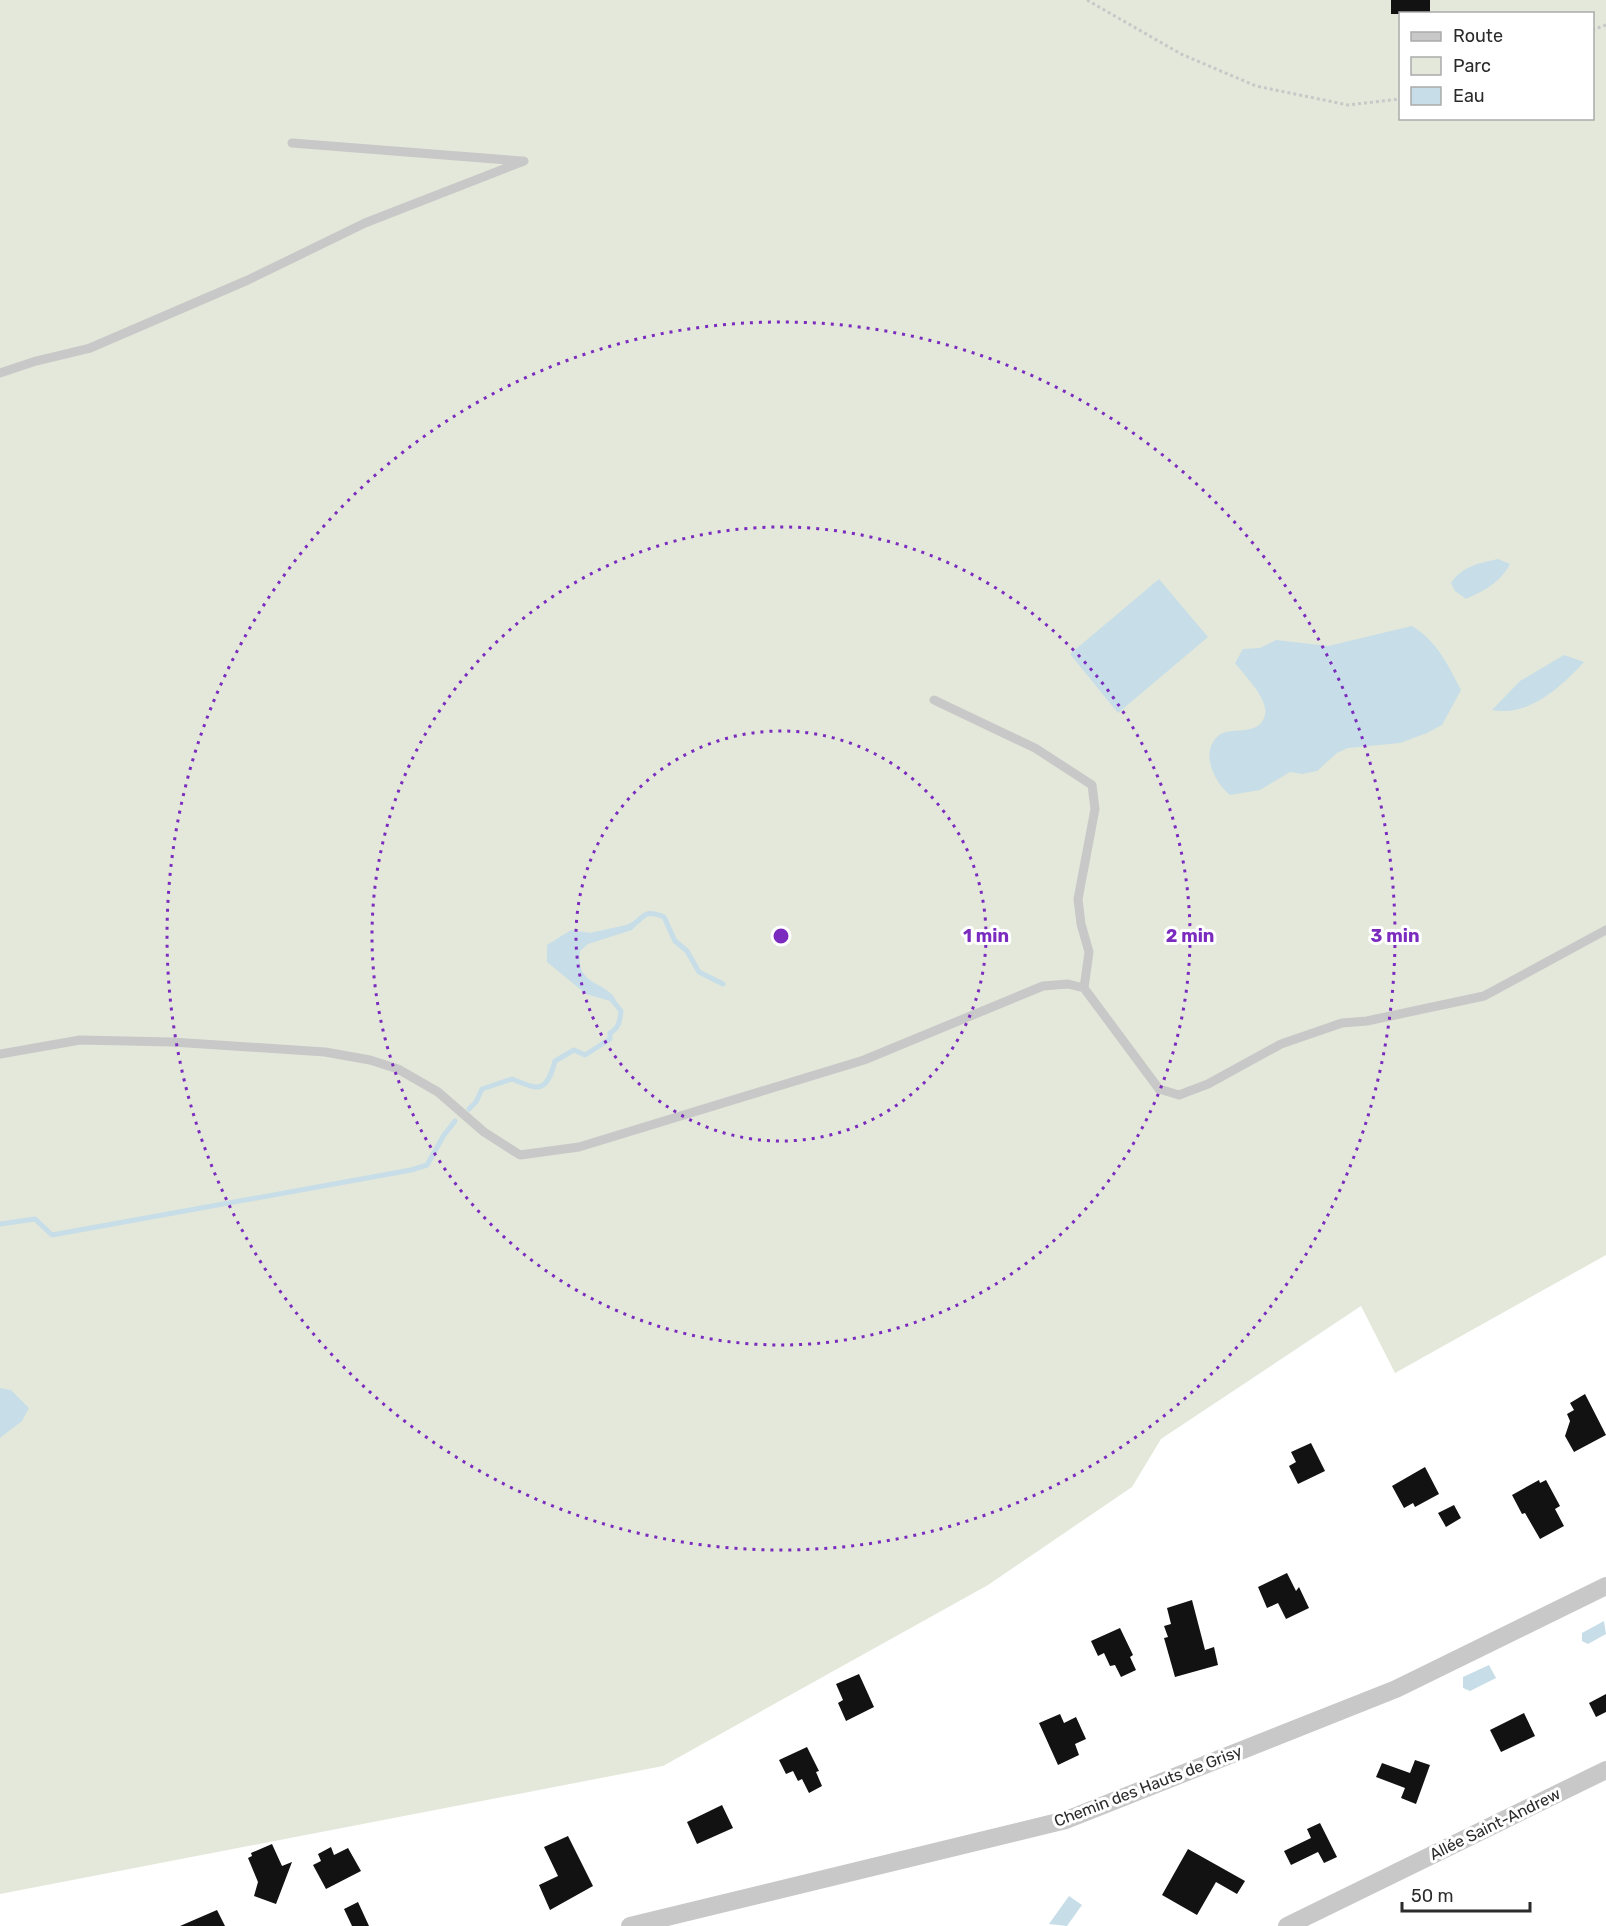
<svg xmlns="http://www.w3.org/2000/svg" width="1606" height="1926" viewBox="0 0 1606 1926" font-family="Rubik,sans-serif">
<rect width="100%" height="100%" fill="#fff"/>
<path fill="#e3e8da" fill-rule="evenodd" d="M 0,0 L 1606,0 L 1606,1255 L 1395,1373 L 1361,1306 L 1161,1439 L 1132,1487 L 988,1585 L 663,1766 L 0,1894 ZM 1400,14 L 1592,14 L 1592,118 L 1400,118 Z"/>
<path fill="#c7dde7" d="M 1498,559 L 1510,564 C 1500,583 1485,590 1466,599 L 1455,591 L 1451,583 C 1462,566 1480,563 1498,559 Z
M 1159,579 L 1208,637 L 1118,713 L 1070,654 Z
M 1412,626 C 1437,641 1448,665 1461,690 L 1442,725 L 1427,733 L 1400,743 L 1348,748 L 1337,753 L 1317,771 L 1302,774 L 1290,772 L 1260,790 L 1230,795 C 1215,783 1200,754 1217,737 C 1229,724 1259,739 1265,715 C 1269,699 1244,675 1235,663 L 1243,649 L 1260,648 L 1276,640 L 1328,646 Z
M 1564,655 L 1584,662 C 1561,687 1529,717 1492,710 L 1520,681 Z
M 626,925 L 636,926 L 632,930 L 588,944 L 580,951 C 575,989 608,979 617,1003 L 586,994 L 547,962 L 547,945 L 571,930 L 590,933 Z
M 0,1388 L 11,1390 L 29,1408 L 22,1421 L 0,1438 Z
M 1604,1621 L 1606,1634 L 1588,1644 L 1582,1641 L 1582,1633 Z
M 1489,1665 L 1496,1678 L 1470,1691 L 1463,1688 L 1463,1677 Z
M 1069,1896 L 1082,1905 L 1067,1926 L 1049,1924 Z"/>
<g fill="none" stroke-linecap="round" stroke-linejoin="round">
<path stroke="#c7dde7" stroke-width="5" d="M 628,927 C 645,921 640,907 664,917 L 675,941 L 687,951 L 699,972 L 723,984
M 469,1109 L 476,1102 L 482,1089 L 512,1079 C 539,1090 546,1094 555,1061 L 574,1050 L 585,1055 L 610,1039 L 610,1033 C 619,1028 620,1021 621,1011 L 612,1000
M 0,1224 L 35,1219 L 52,1235 L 411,1170 L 427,1165 L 444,1135 L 455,1121"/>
</g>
<path fill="#121212" d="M 1391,0 L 1430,0 L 1430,14 L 1391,14 Z
M 1585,1394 L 1606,1435 L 1574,1452 L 1565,1436 L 1570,1421 L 1567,1414 L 1574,1410 L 1570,1403 Z
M 1311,1443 L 1325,1471 L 1298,1484 L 1289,1466 L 1296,1462 L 1291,1452 Z
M 1425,1467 L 1439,1494 L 1415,1507 L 1413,1503 L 1404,1508 L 1392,1486 Z
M 1539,1480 L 1540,1483 L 1546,1480 L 1560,1506 L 1555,1509 L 1564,1526 L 1540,1539 L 1525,1513 L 1522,1514 L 1512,1495 Z
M 1454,1505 L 1461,1518 L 1446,1527 L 1438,1513 Z
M 1287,1573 L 1296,1591 L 1299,1587 L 1309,1608 L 1286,1619 L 1278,1603 L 1267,1608 L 1258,1587 Z
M 1192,1600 L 1205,1650 L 1214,1647 L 1218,1665 L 1175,1677 L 1164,1638 L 1168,1637 L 1164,1626 L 1171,1624 L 1167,1608 Z
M 1120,1628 L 1133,1655 L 1130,1657 L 1136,1670 L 1121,1677 L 1115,1665 L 1110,1666 L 1104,1653 L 1098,1656 L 1091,1641 Z
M 859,1674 L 874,1707 L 846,1721 L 838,1703 L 843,1700 L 836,1684 Z
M 1606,1694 L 1606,1712 L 1596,1717 L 1589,1703 Z
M 1524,1713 L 1535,1736 L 1501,1752 L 1490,1730 Z
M 1060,1714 L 1064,1723 L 1076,1717 L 1086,1739 L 1075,1744 L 1079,1755 L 1058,1765 L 1039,1723 Z
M 807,1747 L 819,1771 L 816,1772 L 822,1786 L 809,1793 L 802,1779 L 798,1781 L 793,1771 L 786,1774 L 779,1760 Z
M 1415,1760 L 1430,1765 L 1416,1804 L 1401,1798 L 1405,1788 L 1376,1777 L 1382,1763 L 1410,1773 Z
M 722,1805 L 733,1828 L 697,1844 L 687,1822 Z
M 1320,1823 L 1337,1857 L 1324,1863 L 1318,1852 L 1291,1865 L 1284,1851 L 1311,1838 L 1307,1829 Z
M 568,1836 L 593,1886 L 550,1910 L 539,1885 L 558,1876 L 544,1847 Z
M 272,1844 L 282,1866 L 292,1862 L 276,1904 L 254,1896 L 258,1882 L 248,1858 L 252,1856 L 251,1853 Z
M 331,1847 L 334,1855 L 348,1848 L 361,1871 L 326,1889 L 313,1865 L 321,1861 L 318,1854 Z
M 1188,1849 L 1245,1881 L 1237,1894 L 1216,1882 L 1197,1915 L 1162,1895 Z
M 358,1902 L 369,1926 L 352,1926 L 344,1909 Z
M 217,1910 L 225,1926 L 180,1926 Z"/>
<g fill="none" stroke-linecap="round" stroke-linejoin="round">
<path stroke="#c8c8c8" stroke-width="3" stroke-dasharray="3 3" stroke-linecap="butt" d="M 1087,0 L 1181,54 L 1256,86 L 1348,105 L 1400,99
M 1592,30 L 1606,25"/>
<path stroke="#c8c8c8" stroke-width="9" d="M 292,143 L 521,161
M 0,373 L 36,361 L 90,348 L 248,280 L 365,223 L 524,161
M 934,700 L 1035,748 L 1092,785 L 1095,809 L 1078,899 L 1081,924 L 1089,952 L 1084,988
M 0,1054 L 80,1040 L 172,1042 L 325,1052 L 370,1060 L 398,1069 L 438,1092 L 484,1132 L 520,1155 L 579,1147 L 864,1060 L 1043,986 L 1068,984 L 1084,988 L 1159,1089 L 1179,1095 L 1208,1084 L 1281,1044 L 1342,1023 L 1367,1021 L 1484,996 L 1606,930"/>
<path stroke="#c8c8c8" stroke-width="18" d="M 630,1926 L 1066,1820 L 1396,1689 L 1606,1586
M 1287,1926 L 1606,1770"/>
</g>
<g fill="none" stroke="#7b2cbf" stroke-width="3" stroke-dasharray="3 6">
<circle cx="781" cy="936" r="205"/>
<circle cx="781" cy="936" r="409"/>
<circle cx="781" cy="936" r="614"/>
</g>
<g text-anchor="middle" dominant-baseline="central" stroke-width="6" stroke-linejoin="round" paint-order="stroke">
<g font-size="16" fill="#2b2b2b" stroke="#fff">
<text transform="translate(1148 1786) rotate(-21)">Chemin des Hauts de Grisy</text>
<text transform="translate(1495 1824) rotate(-26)">Allée Saint-Andrew</text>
</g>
</g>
<circle cx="781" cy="936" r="9" fill="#7b2cbf" stroke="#fff" stroke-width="3"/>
<g font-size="18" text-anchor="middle" font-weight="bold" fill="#7b2cbf" stroke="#fff" stroke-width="6" stroke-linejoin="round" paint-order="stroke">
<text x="986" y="942">1 min</text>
<text x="1190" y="942">2 min</text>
<text x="1395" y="942">3 min</text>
</g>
<rect x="1399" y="12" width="195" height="108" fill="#ffffff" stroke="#aaaaaa" stroke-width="1.5"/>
<rect x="1411" y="32" width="30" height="9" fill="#c8c8c8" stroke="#aaaaaa" stroke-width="1.5"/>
<text x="1453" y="42" font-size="18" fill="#2b2b2b">Route</text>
<rect x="1411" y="57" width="30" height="18" fill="#e3e8da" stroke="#aaaaaa" stroke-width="1.5"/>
<text x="1453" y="72" font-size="18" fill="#2b2b2b">Parc</text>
<rect x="1411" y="87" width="30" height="18" fill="#c7dde7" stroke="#aaaaaa" stroke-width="1.5"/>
<text x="1453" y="102" font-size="18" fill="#2b2b2b">Eau</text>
<path d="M1402 1902v9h128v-9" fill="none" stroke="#2b2b2b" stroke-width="3"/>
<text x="1411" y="1902" font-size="18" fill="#2b2b2b" stroke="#ffffff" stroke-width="4.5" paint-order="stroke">50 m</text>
</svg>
